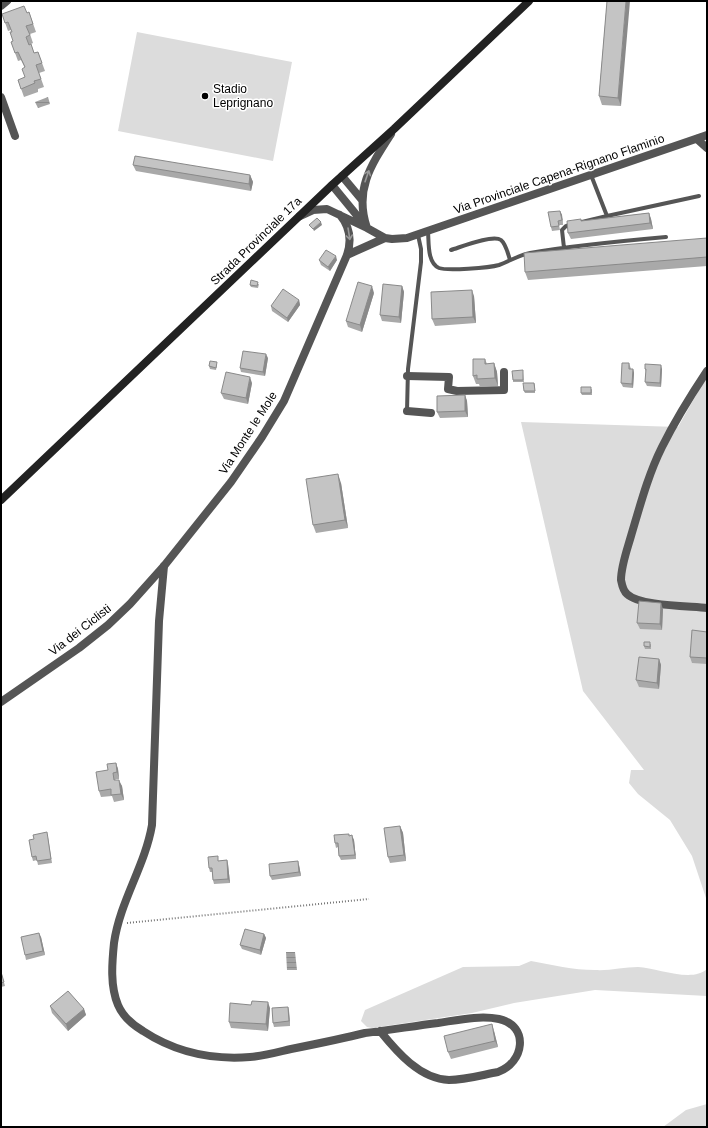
<svg xmlns="http://www.w3.org/2000/svg" width="708" height="1128" viewBox="0 0 708 1128" font-family="Arial,sans-serif">
<defs>
<pattern id="water-rules" width="6" height="5" patternUnits="userSpaceOnUse"><rect width="6" height="5" fill="#a3a3a3"/><path d="M0 2.5h6" fill="none" stroke="#8b8b8b"/></pattern>
</defs>
<rect width="100%" height="100%" fill="#fff"/>
<path fill="#dcdcdc" d="M 137,32 L 292,62 L 273,161 L 118,131 Z
M 707,376 L 707,901 L 692,856 L 670,820 L 638,794 L 629,783 L 631,770 L 644,770 L 583,691 L 521,422 L 678,427 Z
M 531,961 C 552,965 573,970 595,970 C 609,971 624,967 638,967 C 657,968 692,983 707,969 L 707,996 L 595,990 L 514,1003 L 472,1013 L 372,1028 L 367,1027 L 361,1021 L 365,1010 L 463,967 L 519,966 Z
M 707,1104 L 707,1127 L 663,1127 L 686,1110 Z"/>
<path fill="url(#water-rules)" d="M 48,97 L 50,104 L 38,108 L 35,102 Z
M 286,952 L 295,952 L 297,970 L 287,970 Z"/>
<g fill="none" stroke-linecap="round" stroke-linejoin="round">
<path stroke="#777" stroke-width="2" stroke-dasharray="1 2" stroke-linecap="butt" d="M 127,923 L 369,899"/>
<path stroke="#555" stroke-width="4" d="M 591,175 L 607,216 L 699,196
M 582,222 L 607,216
M 428,232 C 429,242 427,263 439,268 C 447,271 489,268 499,265 C 510,261 519,255 530,253 C 575,245 620,241 666,237
M 564,248 L 562,230 L 566,226 L 571,224
M 451,250 C 461,247 493,234 501,240 C 506,244 508,254 510,260
M 407,411 L 408,369 L 421,262 L 421,249 L 418,235"/>
<path stroke="#555" stroke-width="8" d="M 1,6 L 7,1
M 1,97 L 15,136
M 697,139 L 707,148
M 707,371 C 691,395 675,421 662,447 C 648,475 640,506 631,536 C 627,550 621,566 621,580 C 622,585 623,591 627,594 C 639,606 689,606 707,608
M 407,376 L 449,377 L 448,389 L 457,391 L 504,390 L 504,372
M 407,411 L 431,413
M 164,566 L 159,621 L 152,825 C 145,866 120,901 114,943 C 112,963 110,986 118,1005 C 123,1017 133,1025 143,1031 C 175,1052 212,1060 250,1057 C 264,1056 278,1052 291,1049 C 316,1044 341,1039 365,1033 C 390,1030 414,1026 438,1023 C 458,1020 480,1015 499,1019 C 530,1026 524,1063 498,1072 C 482,1075 465,1080 449,1080 C 420,1079 397,1052 380,1031"/>
<path stroke="#555" stroke-width="8" d="M 342,176 L 362,200
M 332,185 L 364,224
M 300,216 L 313,210 L 327,209 L 367,228 L 385,238 L 392,239 L 407,238 L 707,135
M 367,228 C 354,190 371,165 391,134
M 347,255 L 385,238
M 1,702 L 79,648 L 108,625 L 130,604 L 164,566 L 231,482 L 262,437 L 284,401 L 347,255 C 352,240 350,227 340,215"/>
<path stroke="#222" stroke-width="8" d="M 1,500 L 332,185 L 394,129 L 529,1"/>
</g>
<path fill="#a9a9a9" d="M 607,1 L 621,106 L 602,105 L 599,96 Z
M 29,12 L 36,32 L 30,34 L 33,43 L 31,44 L 34,53 L 38,52 L 45,71 L 39,73 L 44,87 L 38,89 L 38,92 L 24,97 L 18,80 L 25,77 L 25,68 L 21,60 L 18,61 L 11,42 L 13,41 L 12,32 L 11,30 L 8,31 L 2,14 L 27,13 Z
M 133,165 L 250,175 L 253,182 L 251,191 L 136,171 Z
M 560,211 L 562,215 L 563,225 L 559,225 L 560,230 L 552,231 L 551,227 Z
M 649,213 L 651,219 L 653,229 L 571,239 L 568,233 L 582,221 Z
M 707,238 L 707,266 L 528,280 L 525,272 Z
M 319,260 L 337,260 L 330,271 L 321,265 Z
M 259,284 L 258,288 L 251,287 L 250,285 Z
M 402,286 L 404,292 L 401,323 L 382,321 L 380,315 Z
M 374,293 L 362,332 L 348,327 L 346,321 Z
M 474,296 L 476,323 L 435,326 L 432,319 Z
M 299,300 L 300,305 L 288,322 L 272,311 L 271,306 Z
M 268,358 L 265,376 L 241,372 L 240,368 Z
M 485,359 L 487,364 L 494,363 L 497,372 L 498,386 L 480,387 L 479,384 L 476,384 L 473,376 Z
M 629,363 L 631,369 L 633,369 L 634,373 L 633,388 L 623,387 L 621,383 Z
M 217,365 L 216,370 L 210,369 L 209,366 Z
M 645,369 L 662,369 L 661,387 L 647,386 L 645,382 L 646,372 Z
M 523,370 L 523,372 L 524,382 L 513,382 L 513,380 Z
M 252,383 L 248,404 L 224,399 L 221,393 Z
M 534,383 L 535,385 L 535,393 L 525,393 L 524,391 Z
M 592,389 L 592,395 L 582,395 L 581,393 Z
M 465,395 L 467,401 L 468,417 L 440,418 L 437,412 Z
M 341,483 L 348,528 L 316,533 L 313,525 Z
M 663,609 L 662,630 L 640,629 L 637,623 Z
M 707,632 L 707,664 L 692,663 L 690,657 Z
M 651,644 L 651,649 L 645,649 L 644,646 Z
M 659,659 L 661,665 L 659,689 L 639,687 L 636,680 Z
M 116,763 L 118,769 L 119,779 L 115,779 L 122,786 L 124,800 L 114,802 L 112,796 L 101,797 L 99,791 L 108,770 Z
M 400,826 L 403,833 L 406,861 L 390,863 L 388,857 Z
M 350,836 L 354,840 L 356,859 L 341,860 L 339,856 L 338,847 L 336,848 L 335,843 Z
M 48,837 L 52,863 L 38,865 L 37,860 L 33,861 L 32,857 Z
M 227,860 L 228,864 L 230,883 L 214,884 L 213,880 L 212,872 L 210,872 L 209,868 L 219,861 Z
M 299,865 L 301,876 L 272,880 L 270,876 Z
M 264,934 L 266,938 L 261,955 L 242,949 L 240,945 Z
M 41,937 L 45,955 L 26,960 L 25,955 Z
M 1,971 L 5,986 L 1,987 Z
M 50,1006 L 84,1009 L 86,1015 L 68,1031 L 52,1013 Z
M 288,1007 L 289,1011 L 290,1026 L 274,1027 L 273,1023 Z
M 270,1008 L 268,1031 L 231,1028 L 229,1022 Z
M 494,1031 L 498,1047 L 451,1059 L 448,1052 Z"/>
<path fill="#898989" d="M 626,1 L 630,1 L 621,106 L 618,98 Z
M 250,175 L 253,182 L 251,191 L 249,184 Z
M 560,211 L 562,215 L 563,225 L 562,220 Z
M 649,213 L 651,219 L 653,229 L 650,223 Z
M 321,222 L 322,225 L 314,231 L 313,229 Z
M 336,256 L 337,260 L 330,271 L 328,267 Z
M 372,286 L 374,293 L 362,332 L 360,325 Z
M 402,286 L 404,292 L 401,323 L 399,317 Z
M 472,290 L 474,296 L 476,323 L 473,317 Z
M 299,300 L 300,305 L 288,322 L 287,318 Z
M 266,354 L 268,358 L 265,376 L 263,372 Z
M 494,363 L 497,372 L 498,386 L 495,378 Z
M 661,365 L 662,369 L 661,387 L 660,383 Z
M 633,369 L 634,373 L 633,388 L 632,384 Z
M 250,377 L 252,383 L 248,404 L 246,398 Z
M 465,395 L 467,401 L 468,417 L 465,411 Z
M 338,474 L 341,483 L 348,528 L 345,520 Z
M 661,603 L 663,609 L 662,630 L 660,624 Z
M 659,659 L 661,665 L 659,689 L 657,683 Z
M 116,763 L 118,769 L 119,779 L 117,772 Z
M 119,780 L 122,786 L 124,800 L 121,794 Z
M 400,826 L 403,833 L 406,861 L 404,855 Z
M 352,835 L 354,840 L 356,859 L 355,855 Z
M 227,860 L 228,864 L 230,883 L 228,879 Z
M 298,861 L 299,865 L 301,876 L 299,872 Z
M 39,933 L 41,937 L 45,955 L 43,951 Z
M 264,934 L 266,938 L 261,955 L 260,950 Z
M 268,1002 L 270,1008 L 268,1031 L 266,1024 Z
M 288,1007 L 289,1011 L 290,1026 L 289,1021 Z
M 84,1009 L 86,1015 L 68,1031 L 66,1024 Z
M 492,1024 L 494,1031 L 498,1047 L 495,1041 Z"/>
<path fill="#c4c4c4" stroke="#898989" d="M 607,1 L 626,1 L 618,98 L 599,96 Z
M 24,6 L 27,13 L 29,12 L 33,24 L 26,26 L 30,35 L 26,37 L 29,45 L 31,44 L 34,53 L 38,52 L 42,63 L 36,65 L 41,79 L 34,81 L 35,83 L 21,89 L 18,80 L 25,77 L 22,69 L 25,67 L 18,52 L 15,53 L 11,42 L 13,41 L 10,32 L 12,32 L 8,22 L 5,23 L 2,14 Z
M 135,156 L 250,175 L 249,184 L 133,165 Z
M 560,211 L 562,220 L 558,221 L 559,226 L 551,227 L 548,212 Z
M 649,213 L 650,223 L 568,233 L 567,221 L 581,219 L 581,221 Z
M 317,218 L 321,222 L 313,229 L 309,225 Z
M 707,238 L 707,257 L 525,272 L 524,253 Z
M 326,250 L 336,256 L 328,267 L 319,260 Z
M 251,280 L 258,282 L 257,286 L 250,285 Z
M 358,282 L 372,286 L 360,325 L 346,321 Z
M 383,284 L 402,286 L 399,317 L 380,315 Z
M 283,289 L 299,300 L 287,318 L 271,306 Z
M 472,290 L 473,317 L 432,319 L 431,292 Z
M 243,351 L 266,354 L 263,372 L 240,368 Z
M 473,359 L 485,359 L 485,364 L 494,363 L 495,378 L 477,379 L 477,375 L 473,376 Z
M 210,361 L 217,362 L 216,368 L 209,366 Z
M 622,363 L 629,363 L 629,369 L 633,369 L 632,384 L 621,383 Z
M 645,364 L 661,365 L 660,383 L 645,382 L 646,369 L 645,369 Z
M 523,370 L 523,380 L 513,380 L 512,371 Z
M 226,372 L 250,377 L 246,398 L 221,393 Z
M 523,383 L 534,383 L 535,391 L 524,391 Z
M 581,387 L 591,387 L 591,393 L 581,393 Z
M 465,395 L 465,411 L 437,412 L 437,396 Z
M 338,474 L 345,520 L 313,525 L 306,479 Z
M 639,601 L 661,603 L 660,624 L 637,623 Z
M 692,630 L 707,632 L 707,658 L 690,657 Z
M 644,642 L 650,642 L 650,647 L 644,646 Z
M 639,657 L 659,659 L 657,683 L 636,680 Z
M 116,763 L 117,772 L 113,773 L 114,780 L 119,780 L 121,794 L 111,795 L 111,789 L 99,791 L 96,772 L 108,770 L 107,764 Z
M 400,826 L 404,855 L 388,857 L 384,828 Z
M 47,832 L 51,859 L 37,861 L 36,856 L 32,857 L 29,840 L 34,839 L 33,835 Z
M 349,834 L 349,836 L 352,835 L 355,855 L 339,856 L 338,843 L 335,843 L 334,835 Z
M 218,856 L 218,861 L 227,860 L 228,879 L 213,880 L 212,868 L 209,868 L 208,857 Z
M 298,861 L 299,872 L 270,876 L 269,864 Z
M 245,929 L 264,934 L 260,950 L 240,945 Z
M 39,933 L 43,951 L 25,955 L 21,937 Z
M 1,972 L 4,982 L 1,983 Z
M 68,991 L 84,1009 L 66,1024 L 50,1006 Z
M 252,1001 L 268,1002 L 266,1024 L 229,1022 L 230,1003 L 251,1005 Z
M 288,1007 L 289,1021 L 273,1023 L 272,1008 Z
M 492,1024 L 495,1041 L 448,1052 L 444,1036 Z"/>
<defs><path id="oneway-shaft" d="M-6 0H5M1.5-3L5.5 0L1.5 3" fill="none" stroke-width="1.6" stroke-linecap="round" stroke-linejoin="round"/></defs>
<g stroke="#999">
<use href="#oneway-shaft" transform="translate(367 176) rotate(-71)"/>
<use href="#oneway-shaft" transform="translate(349 234) rotate(81)"/>
</g>
<circle fill="#000" stroke="#fff" stroke-width="1.5" cx="205" cy="96" r="4"/>
<g text-anchor="middle" dominant-baseline="central" stroke-width="3" stroke-linejoin="round" paint-order="stroke">
<g font-size="12" fill="#000" stroke="#fff" text-anchor="start">
<text x="213" y="89">Stadio<tspan x="213" dy="14">Leprignano</tspan></text>
</g>
<g font-size="12" fill="#000" stroke="#fff">
<text transform="translate(559 174) rotate(-19)">Via Provinciale Capena-Rignano Flaminio</text>
<text transform="translate(256 241) rotate(-44)">Strada Provinciale 17a</text>
<text transform="translate(248 433) rotate(-57)">Via Monte le Mole</text>
<text transform="translate(80 630) rotate(-38)">Via dei Ciclisti</text>
</g>
</g>
<rect width="708" height="1128" fill="none" stroke="#000000" stroke-width="4"/>
</svg>
